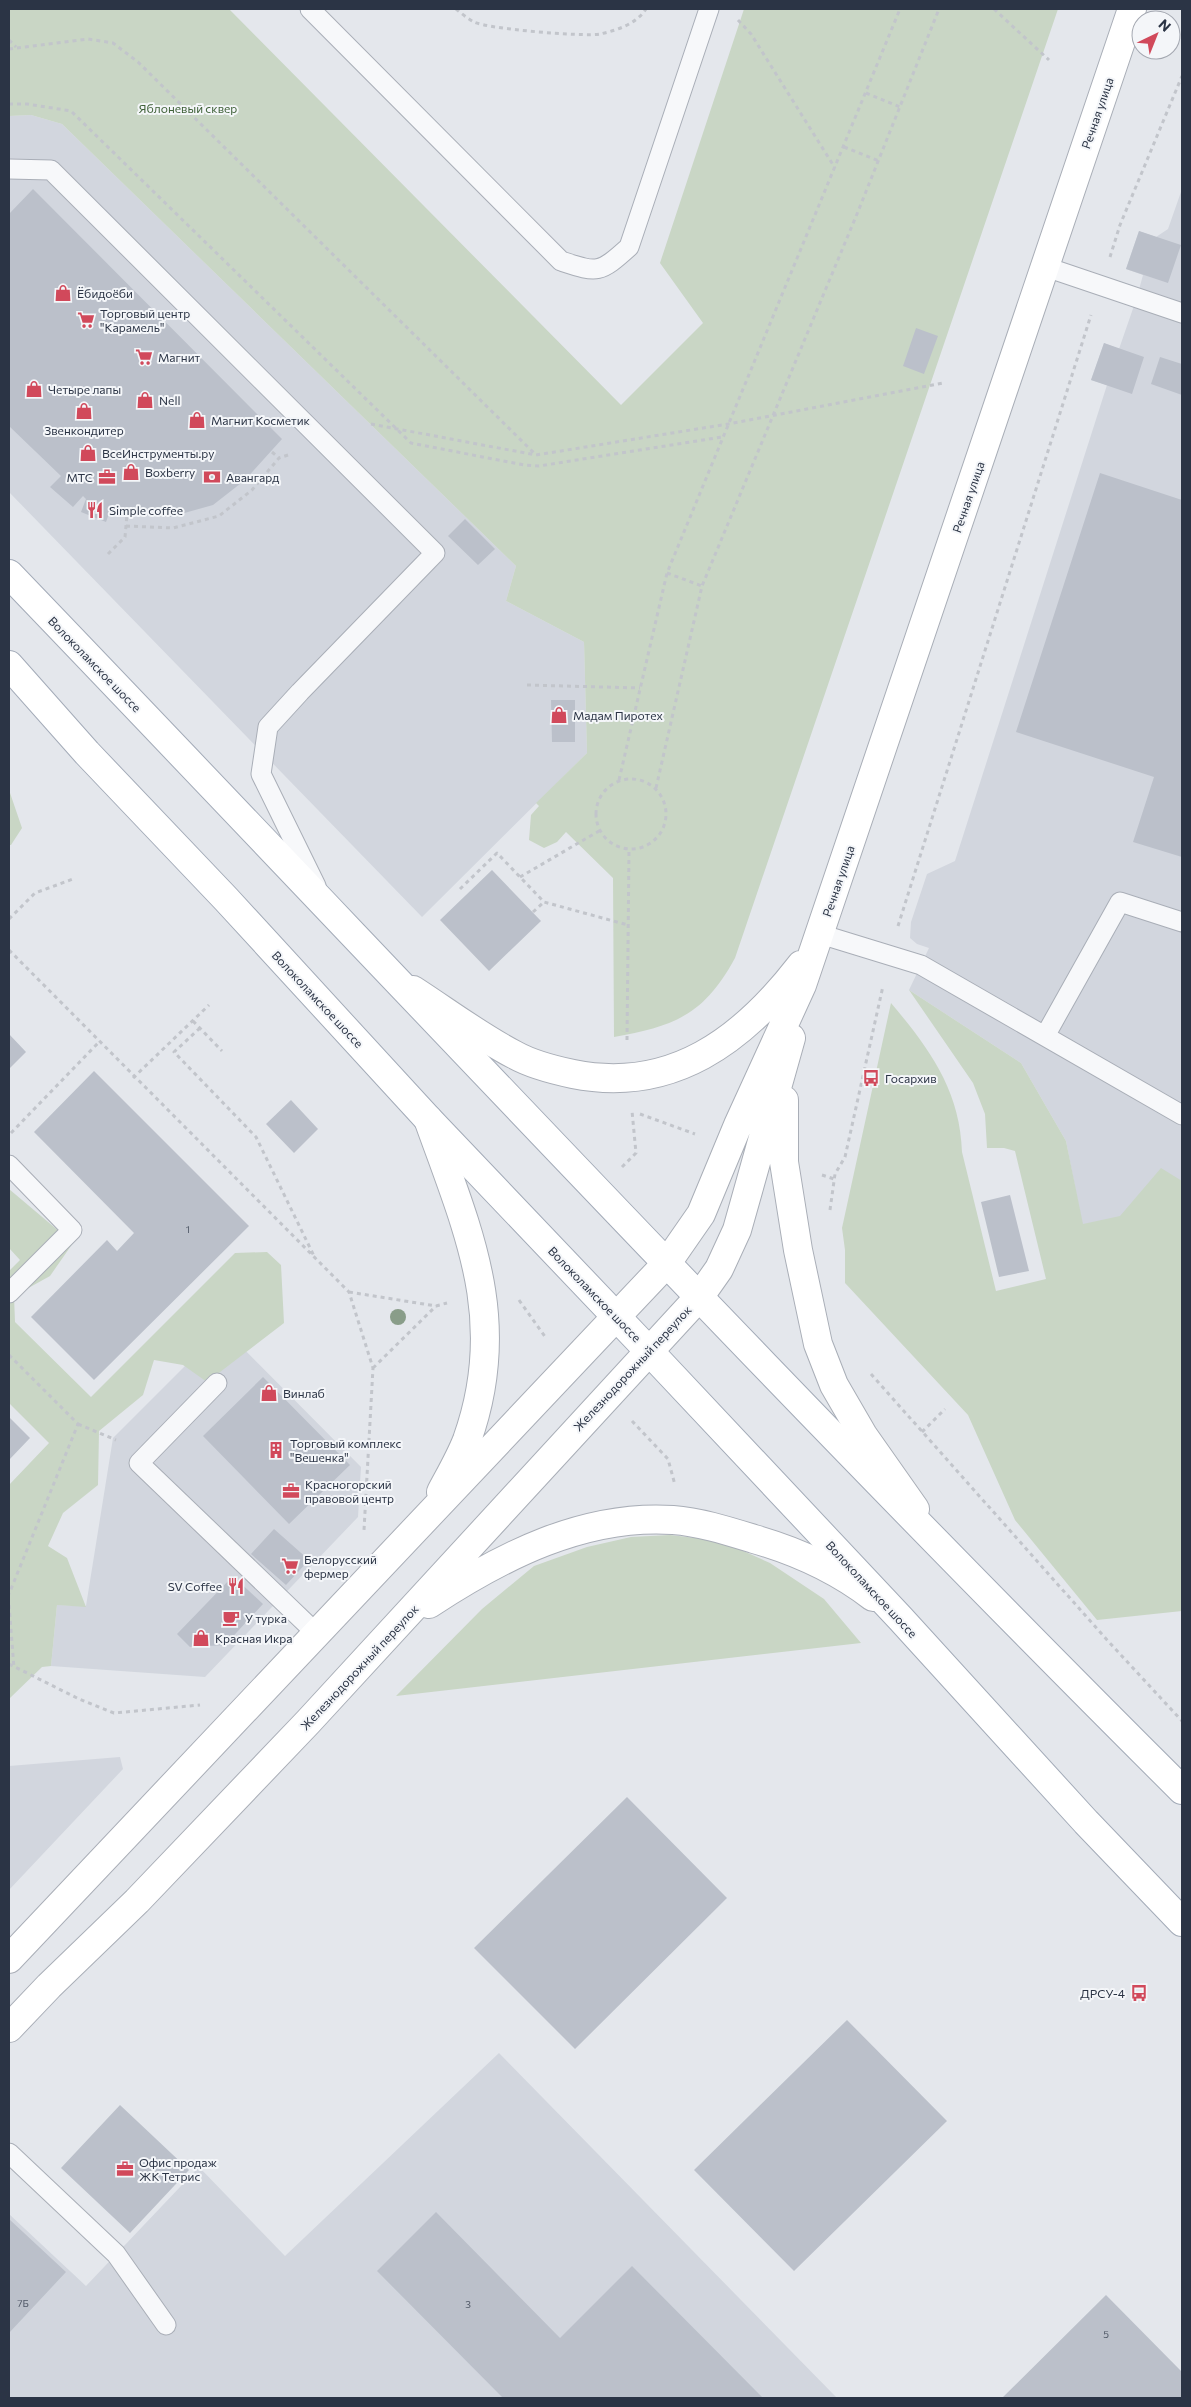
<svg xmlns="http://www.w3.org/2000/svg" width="1191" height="2407" viewBox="0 0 1191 2407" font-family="Commissioner,sans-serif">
<rect width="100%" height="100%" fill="#e4e7ec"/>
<path fill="#d2d6de" d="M 31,115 L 62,124 L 516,566 L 506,601 L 584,642 L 587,753 L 422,917 L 9,492 L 9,116 Z
M 1182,189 L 1182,1432 L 1087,1248 L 1066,1141 L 1021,1063 L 909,990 L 929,948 L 917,944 L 910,938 L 911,922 L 927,874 L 955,861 L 1107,385 L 1091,380 L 1104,343 L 1119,349 L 1137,297 L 1143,275 L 1126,269 L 1139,231 L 1156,237 L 1168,229 Z
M 223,1328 L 361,1467 L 358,1517 L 205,1677 L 51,1666 L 57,1605 L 86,1606 L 113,1438 Z
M 120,1757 L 123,1769 L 9,1890 L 9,1766 Z
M 499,2053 L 837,2398 L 9,2398 L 9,2214 L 86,2286 L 199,2167 L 285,2256 Z"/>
<path fill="#c9d6c5" d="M 9,9 L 229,9 L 621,405 L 703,323 L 660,263 L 744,9 L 1058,9 L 735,958 C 704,1015 675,1026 614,1037 L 613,878 L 566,832 L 557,842 L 544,848 L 529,840 L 531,815 L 539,806 L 536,803 L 587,753 L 584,642 L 506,601 L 516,566 L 62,124 L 31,115 L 9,116 Z
M 9,790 L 22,828 L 11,845 L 9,845 Z
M 909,990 L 1021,1063 L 1066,1141 L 1083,1224 L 1120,1216 L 1161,1168 L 1182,1181 L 1182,1611 L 1097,1620 L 1015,1520 L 968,1415 L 845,1283 L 845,1250 L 842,1228 L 891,1003 C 929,1048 960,1090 962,1152 L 996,1291 L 1046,1279 L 1015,1151 L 1004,1148 L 987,1148 L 985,1114 L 973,1083 Z
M 9,1189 L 73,1243 L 50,1276 L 14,1296 L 15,1322 L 91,1397 L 235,1253 L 267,1252 L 281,1265 L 284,1323 L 207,1382 L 183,1365 L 154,1360 L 143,1395 L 99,1431 L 98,1485 L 63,1513 L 48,1546 L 67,1558 L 86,1607 L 57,1605 L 51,1666 L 42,1667 L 9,1699 L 9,1485 L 49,1443 L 9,1403 L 9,1271 L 20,1260 L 9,1248 Z
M 670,1535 L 721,1541 L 770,1563 L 824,1599 L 861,1643 L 396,1696 L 482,1609 L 534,1566 L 587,1547 L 631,1537 Z"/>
<path fill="#bbc0ca" d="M 33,189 L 282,439 L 245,480 L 213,505 L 170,517 L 127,514 L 111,508 L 106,522 L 81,512 L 86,499 L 83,496 L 73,507 L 50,487 L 61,476 L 9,426 L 9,214 Z
M 1139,231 L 1181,245 L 1168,283 L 1126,269 Z
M 916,328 L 938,336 L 924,374 L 903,366 Z
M 1104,343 L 1144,357 L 1132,394 L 1091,380 Z
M 1160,357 L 1182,364 L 1182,395 L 1151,384 Z
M 1100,473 L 1182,500 L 1182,857 L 1133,842 L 1154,777 L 1016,732 Z
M 465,519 L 495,549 L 478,565 L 448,536 Z
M 551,700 L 575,700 L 575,742 L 552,742 Z
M 492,870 L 541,921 L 489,971 L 440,920 Z
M 9,1034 L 26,1052 L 9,1069 Z
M 94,1071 L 249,1226 L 94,1380 L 31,1317 L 107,1240 L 117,1251 L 134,1233 L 34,1132 Z
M 291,1100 L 318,1129 L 294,1153 L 266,1124 Z
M 1010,1195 L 1029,1271 L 999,1277 L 981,1202 Z
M 263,1377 L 350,1465 L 289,1524 L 203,1436 Z
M 9,1417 L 30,1438 L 9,1460 Z
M 274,1529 L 309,1560 L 286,1585 L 251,1554 Z
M 233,1576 L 263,1604 L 225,1645 L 190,1647 L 177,1634 Z
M 627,1797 L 727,1898 L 575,2049 L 474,1948 Z
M 847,2020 L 947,2121 L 794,2271 L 694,2170 Z
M 120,2105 L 189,2170 L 130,2233 L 61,2168 Z
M 436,2212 L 560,2338 L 632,2266 L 763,2398 L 503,2398 L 377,2271 Z
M 9,2219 L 66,2272 L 9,2333 Z
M 1106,2295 L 1182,2372 L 1182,2398 L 1002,2398 Z"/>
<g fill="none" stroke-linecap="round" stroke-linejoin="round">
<g stroke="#a9aeb7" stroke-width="21">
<path id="lane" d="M 310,9 L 561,261 C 598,273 599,274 629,247 L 709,9
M 9,169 L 51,170 L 435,553 L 300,692 L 268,727 L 261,774 L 316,886
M 1046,267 L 1182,313
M 820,934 L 921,965 L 1182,1115
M 1045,1036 L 1120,902 L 1182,922
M 9,1165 L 72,1230 L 9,1293
M 217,1383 L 139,1463 L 317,1634
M 9,2153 L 116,2254 L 166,2325"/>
</g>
<g stroke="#a9aeb7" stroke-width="30">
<path id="secondary" d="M 413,990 C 447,1012 480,1037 515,1055 C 533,1065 554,1070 573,1074 C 672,1094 743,1040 801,965
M 784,1100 L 784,1162 L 798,1250 L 818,1344 L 834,1385 L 863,1435 L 915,1509
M 428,1119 C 468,1231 510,1320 467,1440 C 460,1458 450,1475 441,1492
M 429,1604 C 502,1556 584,1514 673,1520 C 700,1522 728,1531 754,1539 C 796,1551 838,1570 873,1597
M 9,1959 L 667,1263 L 701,1214 L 738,1125 L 802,985 L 1132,9
M 9,2028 L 49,1986 L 137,1901 L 308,1722 L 700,1296 L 719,1269 L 737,1230 L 791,1038"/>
</g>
<g stroke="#a3abb8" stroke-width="30">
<path id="primary" d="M 9,574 C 399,980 783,1393 1182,1790
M 9,665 L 87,753 L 226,899 L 428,1119 L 648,1350 L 900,1618 L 1086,1822 L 1182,1922"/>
</g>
<path stroke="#c2c5cb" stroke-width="3" stroke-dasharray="4 4" stroke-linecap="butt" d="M 456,9 C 461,13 468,19 474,22 C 488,29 584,37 600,34 C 618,30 636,24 646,9
M 994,9 L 1049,60
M 738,20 L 751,34 L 835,168
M 9,40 L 16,47
M 9,49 L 88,39 L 113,43 L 138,62 L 536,455
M 866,93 L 900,107
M 9,104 L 27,104 L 71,111 L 411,443 L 524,465 L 539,466 L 722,437
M 844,147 L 879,161
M 1110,257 L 1120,225 L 1182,76
M 371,424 L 536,455 L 728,424 L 943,383
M 272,452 L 279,458
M 126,526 L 173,528 L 219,516 L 252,490 L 279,458 L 291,454
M 108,554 L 125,537 L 127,514
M 667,573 L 702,586
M 527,685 L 640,688
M596 814a35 35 0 1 1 70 0a35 35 0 1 1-70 0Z
M 619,780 L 667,573 L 900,9
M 656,788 L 702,586 L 857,214 L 939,9
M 520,877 L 599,831
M 460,889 L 497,853 L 544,902 L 628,925
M 533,912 L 544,902
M 9,919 L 35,893 L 73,879
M 898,926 L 1091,315
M 9,950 L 349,1292 L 373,1368 L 364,1530
M 193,1021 L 222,1051
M 200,1028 L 174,1052 L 256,1137 L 314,1256
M 627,1040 L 629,850
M 133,1078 L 209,1005
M 640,1114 L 695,1134
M 11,1133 L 99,1042
M 622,1167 L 636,1153 L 632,1111
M 822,1175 L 834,1179
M 830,1210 L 835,1174 L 845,1157 L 883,986
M 349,1292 L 436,1306 L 447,1303
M 519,1300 L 546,1338
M 9,1355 L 78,1424 L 9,1594
M 373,1368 L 436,1306
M 871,1374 L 1108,1641 L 1182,1721
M 632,1421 L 668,1459 L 675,1485
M 78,1424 L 116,1440
M 922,1432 L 945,1409
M 9,1605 L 14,1668
M 9,1664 L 79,1699 L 114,1713 L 200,1705"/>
<use href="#lane" stroke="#f7f8fa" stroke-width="19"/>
<use href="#secondary" stroke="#fff" stroke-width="28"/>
<use href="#primary" stroke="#fff" stroke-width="28"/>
</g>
<circle fill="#899d89" cx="398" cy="1317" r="8"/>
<defs>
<g id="shop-bare" transform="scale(1.35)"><path d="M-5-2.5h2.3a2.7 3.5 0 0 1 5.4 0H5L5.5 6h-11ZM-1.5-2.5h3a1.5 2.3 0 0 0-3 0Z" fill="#d1495b" stroke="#f4f6f9" stroke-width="2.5" paint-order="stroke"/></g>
<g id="supermarket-bare" transform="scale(1.35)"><path d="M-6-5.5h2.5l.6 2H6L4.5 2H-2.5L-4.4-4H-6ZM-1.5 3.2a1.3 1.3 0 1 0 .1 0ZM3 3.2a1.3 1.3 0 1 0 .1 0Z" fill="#d1495b" stroke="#f4f6f9" stroke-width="2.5" paint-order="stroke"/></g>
<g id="office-bare" transform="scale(1.35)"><path d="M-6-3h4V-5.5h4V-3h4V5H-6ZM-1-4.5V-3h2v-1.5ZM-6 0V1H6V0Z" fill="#d1495b" stroke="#f4f6f9" stroke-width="2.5" paint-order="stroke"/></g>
<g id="bank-bare" transform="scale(1.35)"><path d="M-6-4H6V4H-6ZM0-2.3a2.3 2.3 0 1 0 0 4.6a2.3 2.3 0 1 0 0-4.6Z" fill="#d1495b" stroke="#f4f6f9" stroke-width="2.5" paint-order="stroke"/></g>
<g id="restaurant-bare" transform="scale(1.35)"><path d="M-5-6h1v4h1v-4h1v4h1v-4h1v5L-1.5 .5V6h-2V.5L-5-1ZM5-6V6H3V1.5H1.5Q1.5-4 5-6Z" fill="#d1495b" stroke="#f4f6f9" stroke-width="2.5" paint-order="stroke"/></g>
<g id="bus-bare" transform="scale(1.35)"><path d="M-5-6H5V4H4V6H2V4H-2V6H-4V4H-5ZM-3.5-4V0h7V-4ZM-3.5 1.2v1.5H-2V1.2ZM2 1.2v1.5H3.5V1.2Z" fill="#d1495b" stroke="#f4f6f9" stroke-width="2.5" paint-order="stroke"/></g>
<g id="building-bare" transform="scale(1.35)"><path d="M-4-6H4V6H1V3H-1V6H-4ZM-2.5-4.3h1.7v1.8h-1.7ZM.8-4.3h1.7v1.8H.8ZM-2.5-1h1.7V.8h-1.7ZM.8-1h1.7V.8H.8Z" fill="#d1495b" stroke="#f4f6f9" stroke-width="2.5" paint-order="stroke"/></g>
<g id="cafe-bare" transform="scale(1.35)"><path d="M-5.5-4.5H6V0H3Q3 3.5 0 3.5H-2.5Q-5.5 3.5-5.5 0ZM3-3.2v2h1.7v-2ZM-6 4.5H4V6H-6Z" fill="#d1495b" stroke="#f4f6f9" stroke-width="2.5" paint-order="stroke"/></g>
</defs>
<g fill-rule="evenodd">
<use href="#shop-bare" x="63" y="293"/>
<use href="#supermarket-bare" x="86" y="320"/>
<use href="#supermarket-bare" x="144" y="357"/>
<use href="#shop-bare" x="34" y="389"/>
<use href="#shop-bare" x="145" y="400"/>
<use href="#shop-bare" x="84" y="411"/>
<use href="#shop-bare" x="197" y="420"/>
<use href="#shop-bare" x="88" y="453"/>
<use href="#shop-bare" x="131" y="472"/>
<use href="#office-bare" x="107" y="477"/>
<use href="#bank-bare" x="212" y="477"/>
<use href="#restaurant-bare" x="95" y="510"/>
<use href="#shop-bare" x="559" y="715"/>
<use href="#bus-bare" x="871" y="1078"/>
<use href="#shop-bare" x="269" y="1393"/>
<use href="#building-bare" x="276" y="1450"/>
<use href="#office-bare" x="291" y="1491"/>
<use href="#supermarket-bare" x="290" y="1566"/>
<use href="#restaurant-bare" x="236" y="1586"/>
<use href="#cafe-bare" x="231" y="1618"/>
<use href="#shop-bare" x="201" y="1638"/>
<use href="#bus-bare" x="1139" y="1993"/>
<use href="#office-bare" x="125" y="2169"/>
</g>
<g text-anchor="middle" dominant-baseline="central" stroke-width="4" stroke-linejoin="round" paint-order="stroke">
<g font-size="10" fill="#4f5766">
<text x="188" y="1229">1</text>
<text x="23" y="2303">7Б</text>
<text x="468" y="2304">3</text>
<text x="1106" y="2334">5</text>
</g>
<g font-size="12" fill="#3f6138" stroke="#f4f6f9">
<text x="188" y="108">Яблоневый сквер</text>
</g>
<g font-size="12" fill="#2b3445" stroke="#f4f6f9">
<text transform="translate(1097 113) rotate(-71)">Речная улица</text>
<text transform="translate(968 497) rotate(-71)">Речная улица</text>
<text transform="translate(95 664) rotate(46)">Волоколамское шоссе</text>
<text transform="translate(838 881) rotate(-71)">Речная улица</text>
<text transform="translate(318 999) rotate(47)">Волоколамское шоссе</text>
<text transform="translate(595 1294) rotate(46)">Волоколамское шоссе</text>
<text transform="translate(632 1368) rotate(-47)">Железнодорожный переулок</text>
<text transform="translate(872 1589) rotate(47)">Волоколамское шоссе</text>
<text transform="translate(359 1667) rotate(-47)">Железнодорожный переулок</text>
</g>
<g font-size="12" fill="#2b3445" stroke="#f4f6f9" text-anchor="start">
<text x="77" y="293">Ёбидоёби</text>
<text x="100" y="313">Торговый центр<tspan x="100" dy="14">"Карамель"</tspan></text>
<text x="158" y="357">Магнит</text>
<text x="48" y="389">Четыре лапы</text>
<text x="159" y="400">Nell</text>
<text x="211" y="420">Магнит Косметик</text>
<text x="84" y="430" text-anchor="middle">Звенкондитер</text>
<text x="102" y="453">ВсеИнструменты.ру</text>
<text x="145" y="472">Boxberry</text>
<text x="93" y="477" text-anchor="end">МТС</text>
<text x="226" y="477">Авангард</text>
<text x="109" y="510">Simple coffee</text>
<text x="573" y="715">Мадам Пиротех</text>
<text x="885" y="1078">Госархив</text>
<text x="283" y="1393">Винлаб</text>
<text x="290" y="1443">Торговый комплекс<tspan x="290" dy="14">"Вешенка"</tspan></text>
<text x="305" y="1484">Красногорский<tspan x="305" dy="14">правовой центр</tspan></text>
<text x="304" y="1559">Белорусский<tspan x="304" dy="14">фермер</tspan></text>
<text x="222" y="1586" text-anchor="end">SV Coffee</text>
<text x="245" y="1618">У турка</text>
<text x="215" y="1638">Красная Икра</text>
<text x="1125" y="1993" text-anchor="end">ДРСУ-4</text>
<text x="139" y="2162">Офис продаж<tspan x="139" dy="14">ЖК Тетрис</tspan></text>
</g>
</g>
<rect width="1191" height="2407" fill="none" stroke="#2b3445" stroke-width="20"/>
<g transform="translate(1156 35) rotate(43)"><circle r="24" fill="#f4f6f9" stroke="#a4a8b1"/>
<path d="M0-4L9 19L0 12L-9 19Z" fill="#d1495b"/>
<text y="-8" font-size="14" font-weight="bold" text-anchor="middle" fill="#2b3445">N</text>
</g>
</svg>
